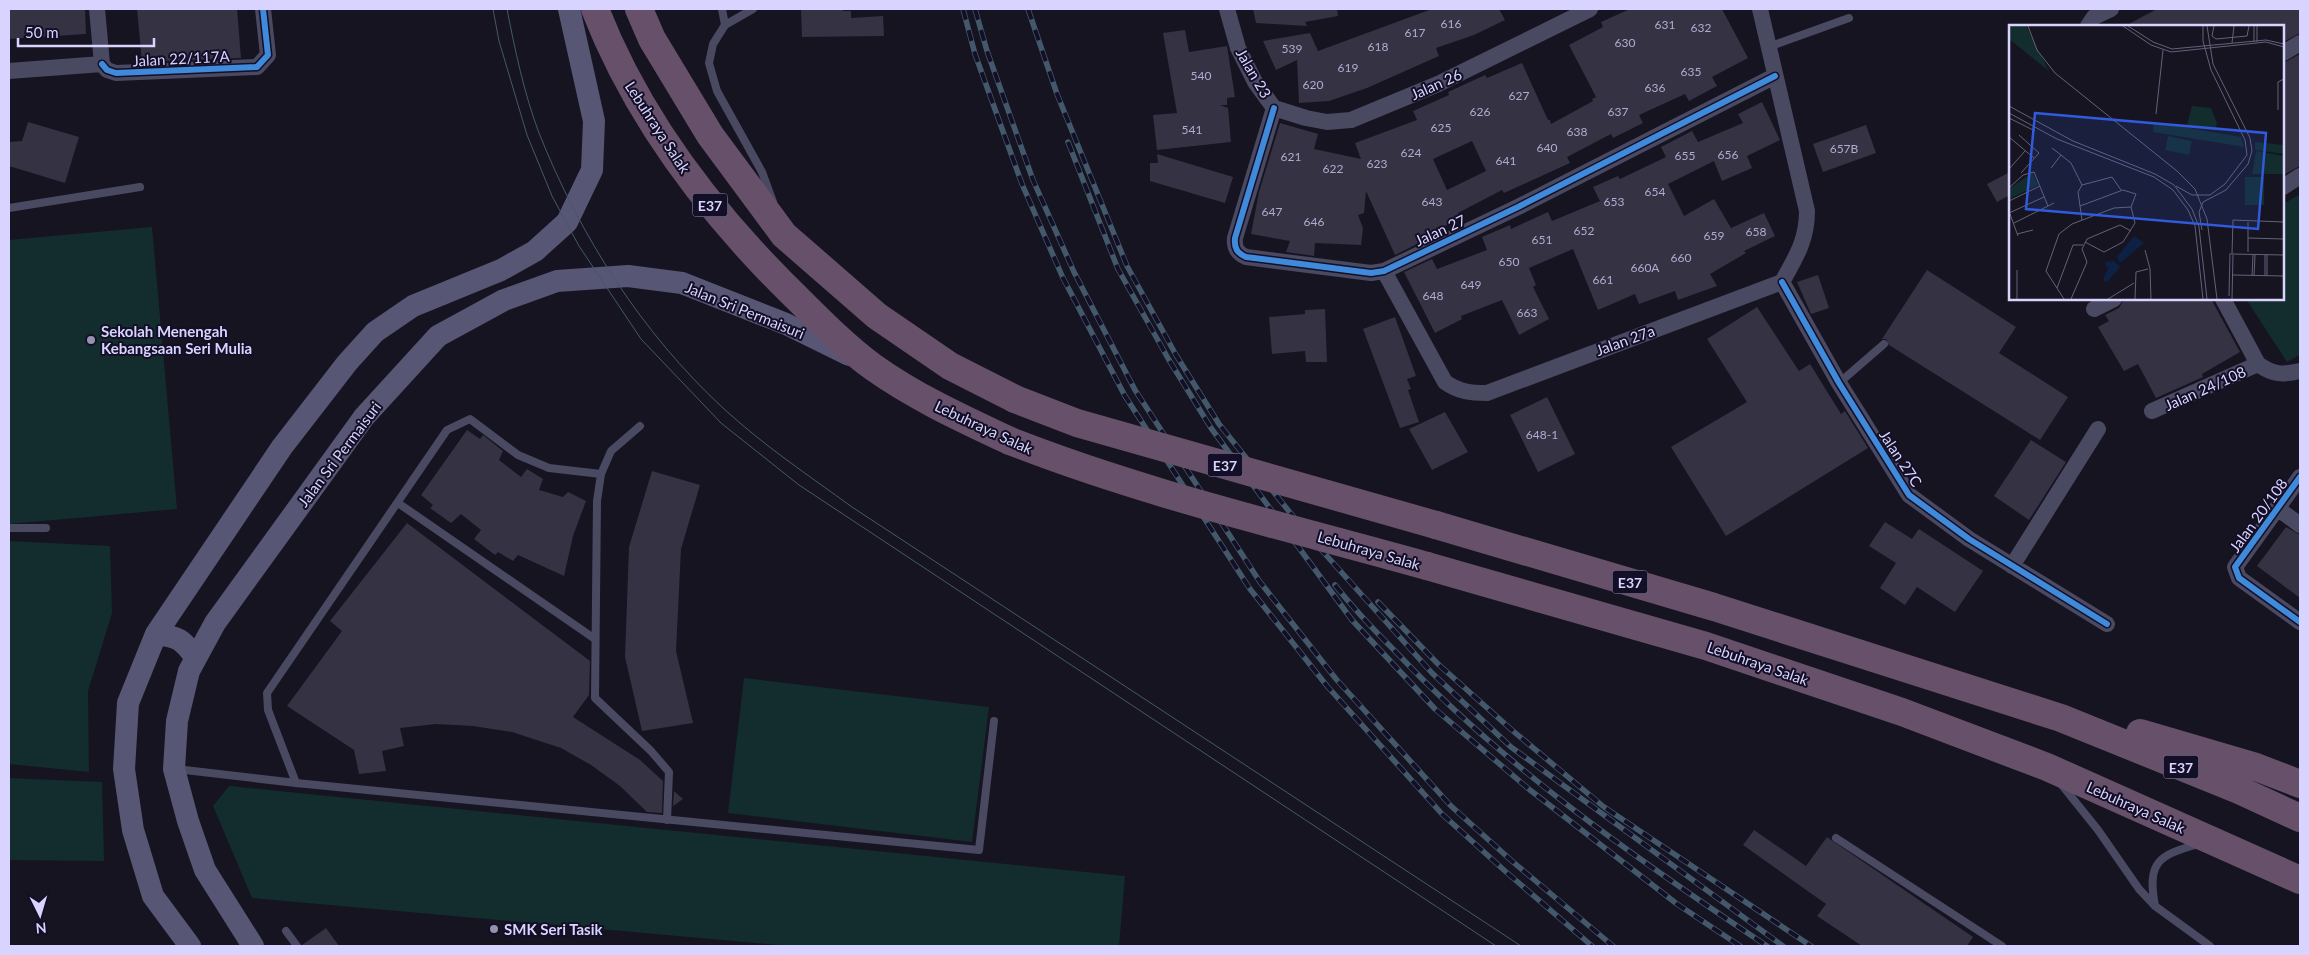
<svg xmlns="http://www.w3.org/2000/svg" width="2309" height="955" viewBox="0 0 2309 955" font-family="Lato,sans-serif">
<rect width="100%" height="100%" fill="#161421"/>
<path fill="#132c2d" d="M 2300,194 L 2300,355 L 2287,362 L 2246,299 L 2283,299 L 2283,204 Z
M 152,227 L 177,509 L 9,524 L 9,240 Z
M 9,541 L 110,546 L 112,613 L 88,691 L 89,772 L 9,764 Z
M 744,678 L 989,707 L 972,842 L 728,813 Z
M 9,778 L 102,782 L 104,861 L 9,860 Z
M 229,786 L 1125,876 L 1119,946 L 790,946 L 252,898 L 213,806 Z"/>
<path fill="#343243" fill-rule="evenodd" d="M 9,9 L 85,9 L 86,34 L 9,39 Z
M 137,9 L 237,9 L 241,58 L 142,62 Z
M 801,9 L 843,9 L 843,11 L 851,11 L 851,18 L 883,16 L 884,36 L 802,37 Z
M 1253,9 L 1337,9 L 1338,16 L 1305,22 L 1307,26 L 1256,23 Z
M 1432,9 L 1499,9 L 1505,20 L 1474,35 L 1436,48 L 1439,56 L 1367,88 L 1329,101 L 1299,103 L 1297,60 L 1276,70 L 1263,41 L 1310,33 L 1318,51 Z
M 1630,9 L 1722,9 L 1748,58 L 1712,77 L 1717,86 L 1689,101 L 1685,94 L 1639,115 L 1643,123 L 1613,138 L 1611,134 L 1567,157 L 1570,163 L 1504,193 L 1502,190 L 1458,213 L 1460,219 L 1421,237 L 1423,241 L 1395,255 L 1366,191 L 1364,213 L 1358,215 L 1363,228 L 1361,245 L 1315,243 L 1314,256 L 1286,252 L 1290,241 L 1251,234 L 1259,192 L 1280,123 L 1318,134 L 1314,149 L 1361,159 L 1355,143 L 1417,120 L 1413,111 L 1449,95 L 1448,92 L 1485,75 L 1487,78 L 1522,63 L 1548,120 L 1550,120 L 1551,124 L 1593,101 L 1592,99 L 1596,97 L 1569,45 L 1603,27 L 1601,22 ZM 1472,141 L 1486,171 L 1447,190 L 1433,159 Z
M 2157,9 L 2300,9 L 2300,33 L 2283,42 L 2283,26 L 2125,26 Z
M 1185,30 L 1189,52 L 1227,46 L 1235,97 L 1227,98 L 1227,105 L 1220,105 L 1228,108 L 1231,142 L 1157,150 L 1153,115 L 1177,113 L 1163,33 Z
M 2300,54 L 2300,166 L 2283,175 L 2283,63 Z
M 1762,102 L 1780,140 L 1747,156 L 1752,168 L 1722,181 L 1714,161 L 1668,184 L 1684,216 L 1714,199 L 1731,228 L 1764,213 L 1775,236 L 1744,251 L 1746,253 L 1710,274 L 1717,286 L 1678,300 L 1675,291 L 1639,304 L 1635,294 L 1598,310 L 1573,249 L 1529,268 L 1536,285 L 1533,287 L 1549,319 L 1519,335 L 1502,300 L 1461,316 L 1462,319 L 1435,333 L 1404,272 L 1432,259 L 1437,269 L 1487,250 L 1482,237 L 1510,225 L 1511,229 L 1548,212 L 1552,221 L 1600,201 L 1593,187 L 1618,176 L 1620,179 L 1666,157 L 1661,147 L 1692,131 L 1698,142 L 1743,123 L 1738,114 Z
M 28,122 L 79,137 L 65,183 L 9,166 L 9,142 L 22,141 Z
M 1866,125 L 1876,153 L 1823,172 L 1813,144 Z
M 1157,154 L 1233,177 L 1225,203 L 1150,181 L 1150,163 L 1158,163 Z
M 2010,172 L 2010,195 L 1997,202 L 1987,184 Z
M 1927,270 L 2016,327 L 1999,353 L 2068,397 L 2040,440 L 1889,345 L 1886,339 L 1882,339 Z
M 1818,275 L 1829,308 L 1811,314 L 1797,282 Z
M 2124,299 L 2211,299 L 2240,352 L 2202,374 L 2203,377 L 2156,398 L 2138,364 L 2124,371 L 2098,327 L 2109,321 L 2105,315 L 2119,308 Z
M 1757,307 L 1799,371 L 1810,364 L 1841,414 L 1845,411 L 1868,448 L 1726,536 L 1671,447 L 1747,402 L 1707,339 Z
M 1325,309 L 1327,362 L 1306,362 L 1305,351 L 1272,354 L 1269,317 L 1305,314 L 1305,310 Z
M 1395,317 L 1416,376 L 1407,379 L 1411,389 L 1408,390 L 1419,422 L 1400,428 L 1363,329 Z
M 1547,397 L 1575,454 L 1538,472 L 1510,415 Z
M 1445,412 L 1468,452 L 1432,470 L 1409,429 Z
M 467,430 L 480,439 L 483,435 L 503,451 L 499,460 L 521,477 L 527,469 L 543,479 L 539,490 L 563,497 L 568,492 L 586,501 L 573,536 L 564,576 L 518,555 L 513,561 L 498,552 L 495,555 L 474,539 L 481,530 L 461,514 L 451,523 L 430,508 L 433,505 L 421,495 Z
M 2031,440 L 2066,462 L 2029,520 L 1994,496 Z
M 652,471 L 700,485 L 681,549 L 676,651 L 693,723 L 642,731 L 625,657 L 629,547 Z
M 1885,522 L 1912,539 L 1919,529 L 1983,571 L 1955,612 L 1917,587 L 1905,605 L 1880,588 L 1896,563 L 1869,546 Z
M 407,523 L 590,661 L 589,695 L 573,717 L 640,760 L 663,781 L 662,813 L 647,812 L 620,786 L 591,765 L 561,748 L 512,732 L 473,726 L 436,724 L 400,728 L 404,746 L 382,751 L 386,771 L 359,774 L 354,750 L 287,706 L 342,631 L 330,621 Z
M 2286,527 L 2300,535 L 2300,598 L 2257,566 Z
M 674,791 L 683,799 L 673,806 Z
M 1754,830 L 1806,866 L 1827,837 L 1973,937 L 1967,946 L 1862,946 L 1817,916 L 1826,904 L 1743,845 Z
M 326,928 L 339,946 L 303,946 L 302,945 Z"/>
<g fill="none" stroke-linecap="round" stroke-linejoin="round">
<path stroke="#4a4962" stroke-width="8" d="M 722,9 L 725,25
M 753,9 L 725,25 L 713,44 L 709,63 L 717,91 L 762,172 L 773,202
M 1768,47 L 1849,18
M 9,208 L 140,187
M 1839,383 L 1884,344
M 640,426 L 611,451 L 601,474 L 597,501 L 595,698 L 651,751 L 669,772 L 667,820
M 398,503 L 595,639
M 9,528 L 46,528
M 176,769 L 296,783 L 979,850 L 994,721
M 296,783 L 268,710 L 267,693 L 447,430 L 470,419 L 518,455 L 549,468 L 601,474
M 2061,784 L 2098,830 L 2139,889 L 2155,906 L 2210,946
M 1836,838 L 2002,946
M 2155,906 C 2147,862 2158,855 2199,844
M 286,931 L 297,946"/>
<path stroke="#4a4962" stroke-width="16" d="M 97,9 L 102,64
M 1227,9 L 1238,48 L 1255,82 L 1274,108
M 1760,9 L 1807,211 C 1807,240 1796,257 1782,282
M 2088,26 L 2094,17 L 2111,9
M 2283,53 L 2300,43
M 102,64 L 107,70 L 116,73 L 257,67 L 268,55 L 263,9
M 9,71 L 102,64
M 1274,108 L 1235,238 C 1234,248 1237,253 1246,257 L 1371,273 L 1384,271 L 1518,207 L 1775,76
M 1274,108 L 1306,118 L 1327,122 L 1351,120 L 1438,84 L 1590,9
M 2283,187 L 2300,176
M 1384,271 L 1445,382 C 1459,392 1471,393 1487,393 L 1782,282
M 1782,282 L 1839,383 L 1909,495 L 1969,539 L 2107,624
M 2223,299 L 2258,364 C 2273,375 2283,375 2300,371
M 2094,309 L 2114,299
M 2152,411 L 2258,364
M 2300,477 L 2235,567 L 2239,578 L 2300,622
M 2277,508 L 2300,525
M 2012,566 L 2098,429"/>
<path stroke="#575674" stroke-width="22" d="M 156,634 C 179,637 182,639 196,658
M 190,946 L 153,896 L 133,830 L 124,769 L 128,703 L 156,634 L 282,447 L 347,363 L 375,332 L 413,306 L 501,270 L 535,251 L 567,222 L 592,170 L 594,121 L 569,9
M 253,946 L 205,870 L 188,821 L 174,769 L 177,721 L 189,671 L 215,623 L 364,417 L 438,336 L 504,300 L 557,281 L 628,276 L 682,283 L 786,324 L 849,355"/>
<path stroke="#67516a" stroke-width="28" d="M 595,9 C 639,122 713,217 800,301 C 822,323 848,349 873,367 C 915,397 963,419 1010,441
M 639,9 L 652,39 L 710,135 L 784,235 L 877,316 L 950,366 L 1015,399
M 1436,525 L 1714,607 L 2061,718 L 2239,790 L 2300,818
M 1427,566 L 1706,646 L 1902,712 L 2047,767 L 2300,880
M 2140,733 L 2256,767 L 2300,784"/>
<path stroke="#43596b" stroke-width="1" d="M 493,9 L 499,41 L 527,135 L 552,196 L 579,246 L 641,339 L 721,423 L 799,485 L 1496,946
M 507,9 C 515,50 524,93 539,133 C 580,236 642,333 723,408 C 763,445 808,475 852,507 L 1521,946"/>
<g stroke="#43596b" stroke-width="5.5">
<path id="rail" d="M 963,9 L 975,54 L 1022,184 L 1063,278 L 1125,396 L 1250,589 L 1327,686 L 1442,814 L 1505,871 L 1592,946
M 975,9 L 987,51 L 1033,180 L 1074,272 L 1135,390 L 1260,582 L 1336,679 L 1451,806 L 1513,862 L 1613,946
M 1028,9 L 1057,94 L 1127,266 L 1176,355 L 1219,424 L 1308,535 L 1432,673 L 1511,747 L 1783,946
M 1068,142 L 1118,269 L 1169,360 L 1211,428 L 1352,620 L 1435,709 L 1530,790 L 1677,904 L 1740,946
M 1335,585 C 1353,608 1373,629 1394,650 C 1503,766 1635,858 1767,946
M 1378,602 L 1438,664 L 1513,731 L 1604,807 L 1811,946"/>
</g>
<use href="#rail" stroke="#130f26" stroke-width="4" stroke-dasharray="11" stroke-linecap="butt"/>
<path stroke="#67516a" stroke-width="28" d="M 1015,399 L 1077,423 L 1436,525
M 1010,441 C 1145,494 1288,527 1427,566"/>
<g stroke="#130f26" stroke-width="9">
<path id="cycleway" d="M 102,64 L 107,70 L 116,73 L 257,67 L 268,55 L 263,9
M 1274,108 L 1235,238 C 1234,248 1237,253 1246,257 L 1371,273 L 1384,271 L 1518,207 L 1775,76
M 1782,282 L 1839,383 L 1909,495 L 1969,539 L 2107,624
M 2300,477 L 2235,567 L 2239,578 L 2300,622"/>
</g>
<use href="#cycleway" stroke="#408adc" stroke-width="6"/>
</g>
<g fill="#9591b1" stroke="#130f26" stroke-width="2">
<circle cx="91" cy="340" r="5"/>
<circle cx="494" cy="929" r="5"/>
</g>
<g text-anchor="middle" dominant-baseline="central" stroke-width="4" stroke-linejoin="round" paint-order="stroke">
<g font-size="12" fill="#b0acd0">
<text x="1451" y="23">616</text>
<text x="1665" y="24">631</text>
<text x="1701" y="27">632</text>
<text x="1415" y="32">617</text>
<text x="1625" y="42">630</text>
<text x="1378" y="46">618</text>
<text x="1292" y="48">539</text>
<text x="1348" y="67">619</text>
<text x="1691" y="71">635</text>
<text x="1201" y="75">540</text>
<text x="1313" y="84">620</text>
<text x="1655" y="87">636</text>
<text x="1519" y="95">627</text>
<text x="1480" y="111">626</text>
<text x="1618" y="111">637</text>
<text x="1441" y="127">625</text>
<text x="1192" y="129">541</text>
<text x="1577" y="131">638</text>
<text x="1547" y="147">640</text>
<text x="1844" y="148">657B</text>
<text x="1411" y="152">624</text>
<text x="1728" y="154">656</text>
<text x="1685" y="155">655</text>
<text x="1291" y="156">621</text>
<text x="1506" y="160">641</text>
<text x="1377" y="163">623</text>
<text x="1333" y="168">622</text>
<text x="1655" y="191">654</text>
<text x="1432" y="201">643</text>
<text x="1614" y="201">653</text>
<text x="1272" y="211">647</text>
<text x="1314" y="221">646</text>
<text x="1584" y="230">652</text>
<text x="1756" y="231">658</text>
<text x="1714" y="235">659</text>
<text x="1542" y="239">651</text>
<text x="1681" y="257">660</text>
<text x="1509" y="261">650</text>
<text x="1645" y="267">660A</text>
<text x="1603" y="279">661</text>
<text x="1471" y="284">649</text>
<text x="1433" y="295">648</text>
<text x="1527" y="312">663</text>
<text x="1542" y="434">648-1</text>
</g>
<g fill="#130f26" stroke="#9e99be" stroke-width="1">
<rect x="692.5" y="193.5" width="35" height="23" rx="4"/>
<rect x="1207.5" y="453.5" width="35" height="23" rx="4"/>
<rect x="1612.5" y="570.5" width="35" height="23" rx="4"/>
<rect x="2163.5" y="755.5" width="35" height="23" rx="4"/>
</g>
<g font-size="14" font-weight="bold" fill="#d9d4ff">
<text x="710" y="205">E37</text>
<text x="1225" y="465">E37</text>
<text x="1630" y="582">E37</text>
<text x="2181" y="767">E37</text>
</g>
<g font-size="15" fill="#d9d4ff" stroke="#130f26">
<text transform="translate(181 58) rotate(-3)">Jalan 22/117A</text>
<text transform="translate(1254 73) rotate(60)">Jalan 23</text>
<text transform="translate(1436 84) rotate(-24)">Jalan 26</text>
<text transform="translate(658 127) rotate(57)">Lebuhraya Salak</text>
<text transform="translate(1440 230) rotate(-25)">Jalan 27</text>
<text transform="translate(745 310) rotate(22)">Jalan Sri Permaisuri</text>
<text transform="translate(1625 340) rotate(-20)">Jalan 27a</text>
<text transform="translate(2205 388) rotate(-24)">Jalan 24/108</text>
<text transform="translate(984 427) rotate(25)">Lebuhraya Salak</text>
<text transform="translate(339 454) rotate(-53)">Jalan Sri Permaisuri</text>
<text transform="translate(1901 458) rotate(57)">Jalan 27C</text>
<text transform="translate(2258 515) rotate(-54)">Jalan 20/108</text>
<text transform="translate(1369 550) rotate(16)">Lebuhraya Salak</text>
<text transform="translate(1758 663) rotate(19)">Lebuhraya Salak</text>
<text transform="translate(2136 807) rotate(24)">Lebuhraya Salak</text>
</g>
<g font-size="15" font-weight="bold" fill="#d9d4ff" stroke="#130f26" text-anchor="start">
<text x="101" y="331">Sekolah Menengah<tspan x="101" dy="17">Kebangsaan Seri Mulia</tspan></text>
<text x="504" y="929">SMK Seri Tasik</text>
</g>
</g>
<g transform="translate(2009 25)">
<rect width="275" height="275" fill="#161421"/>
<path d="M 0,1 L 17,1 L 40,46 L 0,14 ZM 183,81 L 202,83 L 208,98 L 206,105 L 178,100 ZM 145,97 L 232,112 L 235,122 L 144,107 ZM 159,111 L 183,116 L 180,130 L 156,125 ZM 246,117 L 275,120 L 275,129 L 246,125 ZM 247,126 L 275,131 L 275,149 L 243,149 ZM 23,148 L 29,160 L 0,174 L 0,164 ZM 236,152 L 255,152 L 255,180 L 236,180 Z" fill="#132c2d"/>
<path d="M 125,211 L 135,218 L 111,238 L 108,232 ZM 102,235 L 101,239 L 104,235 L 111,242 L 98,257 L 94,255 L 100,241 L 98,243 L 96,238 Z" fill="#0d2144"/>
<path fill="none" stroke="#64617a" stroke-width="1" d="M 19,1 L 28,25 L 46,48 L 168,146 L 186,164 L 198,194 L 208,274M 114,1 L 142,20 L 162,27 L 257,17 L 275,22M 119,1 L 144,17 L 163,24 L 257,15 L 275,19M 205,1 L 203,11 L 207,14 L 238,11 L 240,1M 245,1 L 245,17M 248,1 L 248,17M 223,18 L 225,1M 0,81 L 64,116 L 146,149 L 165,160 L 183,184 L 190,202 L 198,274M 269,85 L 269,57 L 275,54M 0,88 L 48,114 L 145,152 L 164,165 L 179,185 L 186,201 L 194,274M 147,89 L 154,25M 0,93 L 26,106M 10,110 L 30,128 L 12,148M 0,112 L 25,133M 43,123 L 62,138 L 73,160M 42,143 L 52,130M 0,144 L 16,126M 73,160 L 103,152 L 112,165M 73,160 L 69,167 L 73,195M 167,161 L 183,170 L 201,170 L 216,159 L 238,130 L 236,115 L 202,45 L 194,16 L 194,1M 0,163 L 14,150 L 25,147 L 39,181M 0,176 L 31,161M 71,181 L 114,165 L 127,169 L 122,182M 0,188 L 35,172M 1,189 L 9,211M 5,198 L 45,178M 193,205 L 190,187 L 194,177 L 217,165 L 239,139 L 243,126 L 241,113 L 204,39 L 198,1M 8,209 L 24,205M 239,213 L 275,214M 76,217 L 95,227 L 114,217 L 126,198 L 122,182M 136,225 L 141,244 L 142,274M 239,227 L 239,197M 222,229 L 275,230M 223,229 L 224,195 L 275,197M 8,245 L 8,274M 224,250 L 275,251M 243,251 L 244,230M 245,251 L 246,230M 256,251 L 256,230M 258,251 L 258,230M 48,263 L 64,220 L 74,220M 220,271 L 221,228M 55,274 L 37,246 L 50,209 L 63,199 L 105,183 L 122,182M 62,274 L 78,237 L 73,224 L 78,214 L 111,200 L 122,206M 99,274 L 125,258M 126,274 L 127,247 L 139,244M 223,274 L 224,230"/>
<path fill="#305bdc" fill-opacity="0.15" stroke="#305bdc" stroke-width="2.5" d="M 26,88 L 257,108 L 249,204 L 17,184 Z"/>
<rect width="275" height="275" fill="none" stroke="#d9d4ff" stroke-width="2.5"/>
</g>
<rect width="2309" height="955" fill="none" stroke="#d9d4ff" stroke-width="20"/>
<g transform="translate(40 915) rotate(175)" stroke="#130f26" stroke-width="4" paint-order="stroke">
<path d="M0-4L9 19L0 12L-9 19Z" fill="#d9d4ff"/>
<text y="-8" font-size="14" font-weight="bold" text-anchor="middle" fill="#d9d4ff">N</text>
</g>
<path d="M18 38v8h136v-8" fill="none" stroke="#d9d4ff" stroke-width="2.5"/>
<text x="25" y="38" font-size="15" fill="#d9d4ff" stroke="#130f26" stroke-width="4" paint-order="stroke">50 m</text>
</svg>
